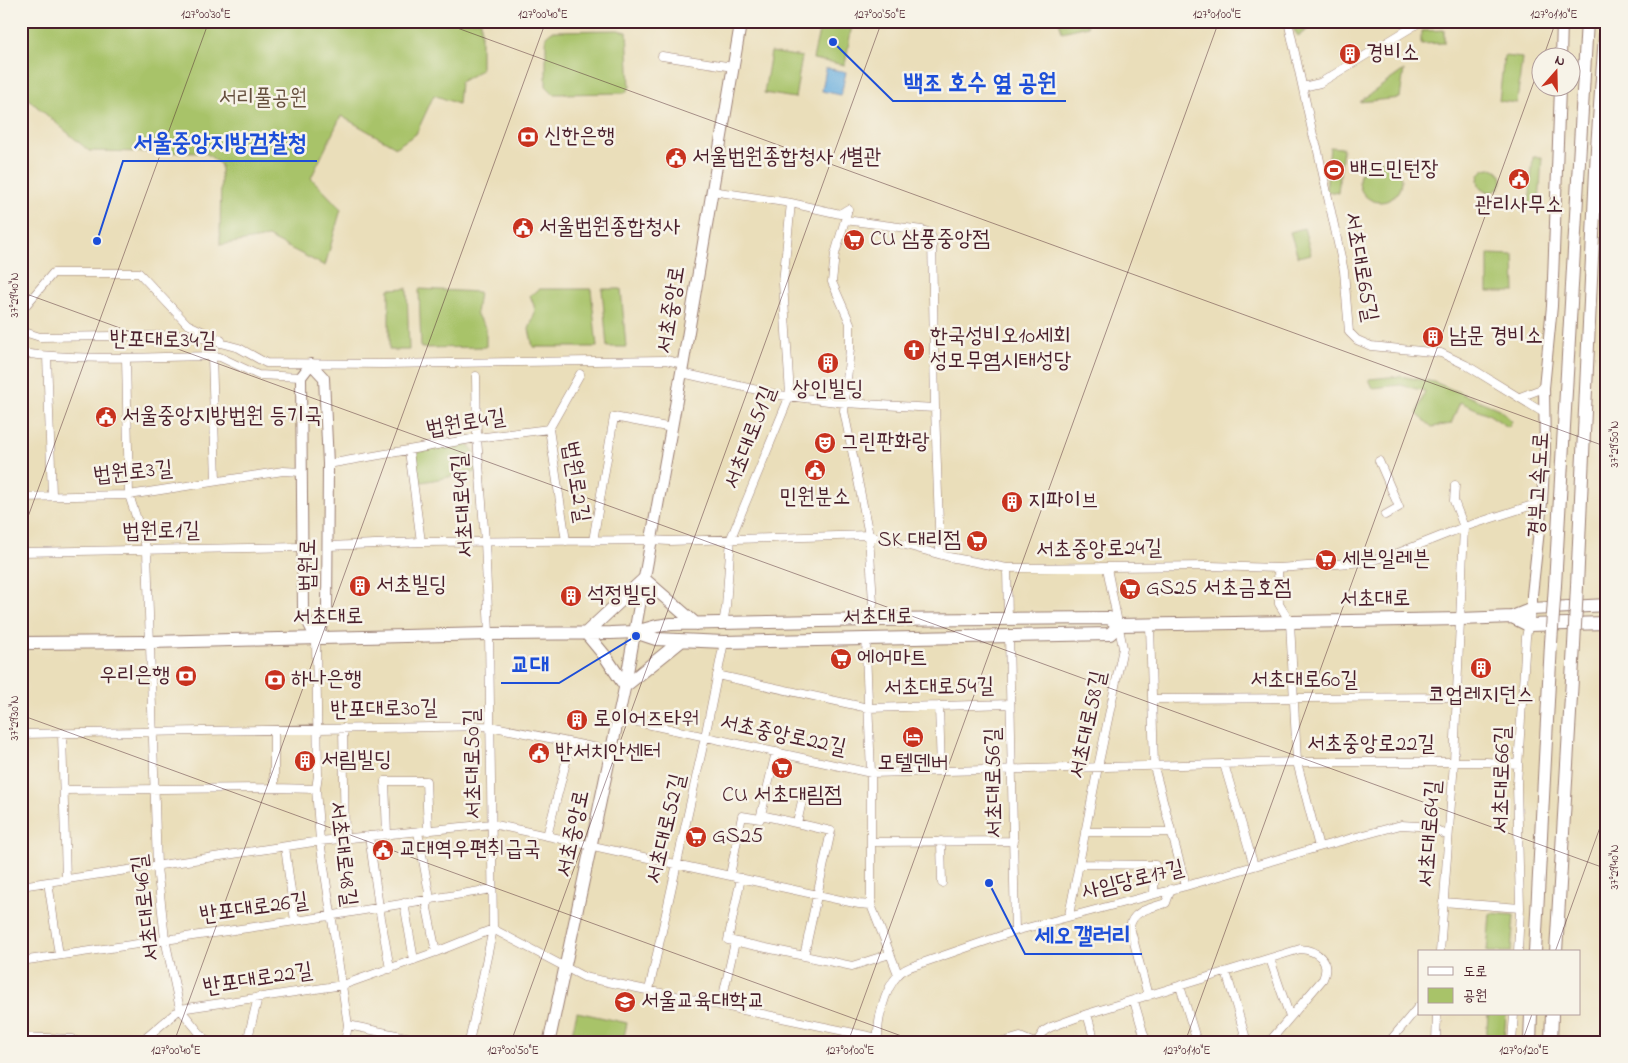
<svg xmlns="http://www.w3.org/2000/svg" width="1628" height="1063" viewBox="0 0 1628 1063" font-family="'Indie Flower','Poor Story',sans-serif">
<rect width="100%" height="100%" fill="#f7f3e8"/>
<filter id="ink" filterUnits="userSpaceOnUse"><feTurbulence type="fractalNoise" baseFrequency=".02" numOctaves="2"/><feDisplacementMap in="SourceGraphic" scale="10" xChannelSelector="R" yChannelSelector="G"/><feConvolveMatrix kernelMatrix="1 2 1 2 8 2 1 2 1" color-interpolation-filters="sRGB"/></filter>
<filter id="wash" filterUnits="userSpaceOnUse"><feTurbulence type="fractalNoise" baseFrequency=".0096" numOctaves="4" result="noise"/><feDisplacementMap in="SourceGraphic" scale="20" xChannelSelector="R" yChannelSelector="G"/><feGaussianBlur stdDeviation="1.12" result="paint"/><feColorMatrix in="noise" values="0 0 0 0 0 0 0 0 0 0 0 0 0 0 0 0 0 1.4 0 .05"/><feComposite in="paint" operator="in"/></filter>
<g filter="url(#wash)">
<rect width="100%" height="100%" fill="#eadeba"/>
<path fill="#a8c369" stroke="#79714a" d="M 21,21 L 481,21 L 481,70 L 460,82 L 458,104 L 434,95 L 416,134 L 396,147 L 341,116 L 311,178 L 341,209 L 325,266 L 268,237 L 220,245 L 221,165 L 206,153 L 89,151 L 21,93 Z
M 821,21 L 831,21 L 852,25 L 845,65 L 813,59 Z
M 1059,21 L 1086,21 L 1088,26 L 1062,32 Z
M 1298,21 L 1318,21 L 1319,22 L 1298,36 L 1291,25 Z
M 618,30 L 627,32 L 630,87 L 625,93 L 554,94 L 546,86 L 546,36 L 552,31 Z
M 1444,30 L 1444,43 L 1421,44 L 1421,31 Z
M 771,52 L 802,57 L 795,98 L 764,93 Z
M 1504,56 L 1522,58 L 1517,103 L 1499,101 Z
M 1404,70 L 1400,98 L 1359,102 Z
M 1330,147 L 1343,148 L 1338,193 L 1326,191 Z
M 1533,157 L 1542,157 L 1539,205 L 1529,205 Z
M1359 181a21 21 0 1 1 42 0a21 21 0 1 1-42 0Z
M1478 180a12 12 0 1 1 24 0a12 12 0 1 1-24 0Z
M 1304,228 L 1311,254 L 1298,257 L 1290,232 Z
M 1488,254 L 1514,255 L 1515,292 L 1488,292 Z
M 1607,275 L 1607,365 L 1603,365 Z
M 407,288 L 409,350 L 389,350 L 389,289 Z
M 419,289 L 479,292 L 476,314 L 486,328 L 486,347 L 421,348 Z
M 540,289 L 591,289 L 597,347 L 533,347 L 529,329 L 535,312 L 534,306 L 530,295 Z
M 602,289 L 621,289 L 626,347 L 607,347 Z
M 1400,376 L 1434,382 L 1499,409 L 1512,421 L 1508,427 L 1488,414 L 1460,402 L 1451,424 L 1432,427 L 1417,414 L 1425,391 L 1400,385 L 1373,388 L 1369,379 Z
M 465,443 C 478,451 475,458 476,472 L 417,483 L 413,453 Z
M 1490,913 L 1514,915 L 1511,952 L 1487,952 Z
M 577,1012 L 627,1023 L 624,1037 L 616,1037 L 615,1042 L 570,1042 Z
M 1488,1014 L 1506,1014 L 1504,1042 L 1486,1042 Z"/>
<path fill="#68adde" stroke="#596684" d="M 826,68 L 846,72 L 841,95 L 822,91 Z"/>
</g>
<g filter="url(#ink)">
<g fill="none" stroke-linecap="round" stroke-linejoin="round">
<g stroke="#9a7e72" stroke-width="9">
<path id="minor" d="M 1288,21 L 1313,135 L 1317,147 L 1344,271 L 1349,332 L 1357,340 L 1371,346 L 1441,353 L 1466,365 L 1544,413
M 662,56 L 733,67
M 1303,87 L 1320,83 L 1422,21
M 712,191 L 791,203 L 840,214 L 848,209
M 848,209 L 845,220 L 922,230 L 930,233 L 932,238 L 935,408 L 940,554
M 845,220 L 835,254 L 832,282 L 850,323 L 850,349 L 844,411 L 869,535 L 873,603 L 871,620
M 21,311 L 53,273 L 139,273 L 187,324 L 221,340
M 21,331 L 40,337 L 190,335 L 239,348 L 266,363 L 383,364 L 666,360 L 683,364
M 21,353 C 84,361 149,357 212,356 L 220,357 L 258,375 L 301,377
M 47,356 L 52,495
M 212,356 L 216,481
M 126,358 L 129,495 L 147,550 L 157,867 L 165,939 L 180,1009 L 207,1042
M 682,373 L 779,395 L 845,403 L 935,408
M 1520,397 L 1544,388
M 549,429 L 566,541
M 549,429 L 580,374
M 409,451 L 421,542
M 1379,461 L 1399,507 L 1385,515
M 328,464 L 477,438 L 549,429
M 21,497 L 129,495 L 283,471 L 302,472
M 593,541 L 614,417 L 672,428
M 329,546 L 421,542 L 651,540 L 669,541 L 869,535 L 949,557 L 1007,568 L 1210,566 L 1278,568 L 1366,562 L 1398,553 L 1464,527 L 1542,502
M 21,552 L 302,547
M 1007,568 L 1008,619
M 1278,568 L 1279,604 L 1290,622 L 1297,762 L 1319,847
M 723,623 L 726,607 L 731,538 L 790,395 L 783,283 L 791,203
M 1150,625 L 1154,767 L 1186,886
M 1009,635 L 1015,931
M 316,639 L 318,775 L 316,789 L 320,841 L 348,1025 L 345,1042
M 867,639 L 866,652 L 871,773 L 871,905 L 898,974
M 717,675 L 868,708 L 1010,704
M 1152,699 L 1456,697
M 939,706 L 941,771
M 619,718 L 871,773 L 1297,762 L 1486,762 L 1518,764
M 343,728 L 345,839
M 62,733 L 66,880
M 21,734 L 490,726 L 612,751
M 1224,764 L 1254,866
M 274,788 L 274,730
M 64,790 L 274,788 L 316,789
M 761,815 L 831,831 L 804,956
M 797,823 L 802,801
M 418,832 L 429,893 L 427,908 L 436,952
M 1085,832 L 1172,832
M 387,835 L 385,781 L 426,781 L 428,831
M 369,836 L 379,907 L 390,969
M 547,836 L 571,743
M 941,841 L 942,883
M 871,842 L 1014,841
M 285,847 L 295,921
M 1079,864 L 1155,865 L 1154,893
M 730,875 L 742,816 L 760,819 L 776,752
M 741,878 L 728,940 L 852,966 L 890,954
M 48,882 L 59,955
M 21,886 L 320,841 L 492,824 L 859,904 L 871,905
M 1443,902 L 1520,908
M 404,903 L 414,960
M 1069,915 L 1098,767 L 1123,648 L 1107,568
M 1440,952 L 1454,762 L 1464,527 L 1454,501 L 1455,485
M 1518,952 L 1520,908 L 1517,784 L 1526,637 L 1532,609
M 1270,959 L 1290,1017
M 21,961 L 316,918 L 492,889
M 1226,972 L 1247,1042
M 1180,986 L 1197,1042
M 649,990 L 705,737 L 724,642
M 1148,996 L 1130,927 C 1132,910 1152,908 1166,903 L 1171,889
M 1134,1001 L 1146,1042
M 721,1005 L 735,942
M 1087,1014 L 1095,1042
M 348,1025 L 430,1042
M 21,1037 L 73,1039 L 75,1042
M 878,1041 C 877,1021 884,990 898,975 C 903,969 912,966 919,964 L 1015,931 L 1186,886 L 1319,847 L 1401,825 L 1418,826 L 1435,829 L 1448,836
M 141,1042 L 180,1009 L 343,985 L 436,952 L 493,929 L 584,977 L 878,1038
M 247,1042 L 258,997
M 469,1042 L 493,929 L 489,634 L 485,541 L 477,438 L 476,376
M 1003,1042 L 1020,1037 L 1032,1042
M 1037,1042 L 1044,1031 L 1051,1027 L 1087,1014 L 1300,949 C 1317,950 1331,961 1323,979 L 1269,1042
M 1389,1042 L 1419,1006
M 1436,1042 L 1437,1014
M 1512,1042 L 1514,1014"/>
</g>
<g stroke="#9a7e72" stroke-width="12">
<path id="tertiary" d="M 1561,58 L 1562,21
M 311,364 L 324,378 L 328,464 L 327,615 L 316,639 L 303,612 L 301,377 Z
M 1532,609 L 1532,595 L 1542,502 L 1545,452 L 1544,388 L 1552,306 L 1560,88"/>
</g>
<g stroke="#9a7e72" stroke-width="13">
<path id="secondary" d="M 549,1042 L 625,686 L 683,364 L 741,21"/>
</g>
<g stroke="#9a7e72" stroke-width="14">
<path id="primary" d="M 1512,617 L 1528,625 L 1607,623
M 635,632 L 656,639 L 724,642 L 1110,634 L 1119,625
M 681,641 L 625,686 L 605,656 L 586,633 L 644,579 L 696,624
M 21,643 L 150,642 L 489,634 L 611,633 L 635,632 L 657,626 L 671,624 L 871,620 L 1109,618 L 1119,625 L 1461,619 L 1512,617 L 1532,609 L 1607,605"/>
</g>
<g stroke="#9a7e72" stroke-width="14">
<path id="trunk" d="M 1555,585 L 1587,21
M 1577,586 L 1597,148 L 1606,21
M 1535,952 L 1551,643
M 1556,952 L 1574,645
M 1530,1042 L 1531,1014
M 1551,1042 L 1552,1014"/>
</g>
<use href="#minor" stroke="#fff" stroke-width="8"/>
<use href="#tertiary" stroke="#fff" stroke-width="10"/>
<use href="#secondary" stroke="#fff" stroke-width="11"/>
<use href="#primary" stroke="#fff" stroke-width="12"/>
<use href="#trunk" stroke="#fff" stroke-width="12"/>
<g stroke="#9a7e72" stroke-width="14" stroke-linecap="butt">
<path id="trunk-bridge" d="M 1551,643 L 1555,585
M 1574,645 L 1577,586"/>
</g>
<use href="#trunk-bridge" stroke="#fff" stroke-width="12"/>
</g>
</g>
<path fill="none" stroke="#4a1f2b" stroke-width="1" stroke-opacity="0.45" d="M 438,21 L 1607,447M 1600,21 L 1607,24M 1543,58 L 1556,21M 21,292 L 1607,869M 21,536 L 209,21M 21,715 L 918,1042M 1555,952 L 1607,808M 174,1042 L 546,21M 511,1042 L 882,21M 848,1042 L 1219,21M 1185,1042 L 1540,65M 1522,1042 L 1532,1014"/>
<defs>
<g id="building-disc" transform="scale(1.125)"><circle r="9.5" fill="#c8321e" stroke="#f7f3e8"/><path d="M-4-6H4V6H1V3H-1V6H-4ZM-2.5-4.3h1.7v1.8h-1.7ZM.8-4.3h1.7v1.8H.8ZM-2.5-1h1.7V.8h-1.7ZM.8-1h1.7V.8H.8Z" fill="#fff"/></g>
<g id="bank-disc" transform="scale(1.125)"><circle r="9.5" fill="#c8321e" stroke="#f7f3e8"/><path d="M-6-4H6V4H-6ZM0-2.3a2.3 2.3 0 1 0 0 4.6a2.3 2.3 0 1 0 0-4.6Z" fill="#fff"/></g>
<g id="civic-disc" transform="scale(1.125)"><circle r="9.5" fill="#c8321e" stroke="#f7f3e8"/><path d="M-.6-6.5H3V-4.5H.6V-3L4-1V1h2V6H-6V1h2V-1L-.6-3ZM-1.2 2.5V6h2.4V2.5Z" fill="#fff"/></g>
<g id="stadium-disc" transform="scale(1.125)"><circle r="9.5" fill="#c8321e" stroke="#f7f3e8"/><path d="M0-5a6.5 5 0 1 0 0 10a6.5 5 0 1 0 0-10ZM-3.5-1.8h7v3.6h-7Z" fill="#fff"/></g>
<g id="supermarket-disc" transform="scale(1.125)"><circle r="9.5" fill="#c8321e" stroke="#f7f3e8"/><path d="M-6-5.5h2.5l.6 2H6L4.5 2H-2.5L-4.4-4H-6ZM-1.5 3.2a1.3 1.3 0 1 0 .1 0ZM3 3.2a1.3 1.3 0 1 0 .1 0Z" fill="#fff"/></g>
<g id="church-disc" transform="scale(1.125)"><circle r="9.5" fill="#c8321e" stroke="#f7f3e8"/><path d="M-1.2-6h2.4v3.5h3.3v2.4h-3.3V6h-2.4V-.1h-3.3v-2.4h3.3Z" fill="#fff"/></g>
<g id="theatre-disc" transform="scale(1.125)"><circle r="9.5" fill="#c8321e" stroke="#f7f3e8"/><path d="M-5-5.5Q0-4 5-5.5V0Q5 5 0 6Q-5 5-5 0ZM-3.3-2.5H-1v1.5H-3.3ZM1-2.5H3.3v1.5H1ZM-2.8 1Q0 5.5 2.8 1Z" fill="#fff"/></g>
<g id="hotel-disc" transform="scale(1.125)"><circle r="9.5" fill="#c8321e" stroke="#f7f3e8"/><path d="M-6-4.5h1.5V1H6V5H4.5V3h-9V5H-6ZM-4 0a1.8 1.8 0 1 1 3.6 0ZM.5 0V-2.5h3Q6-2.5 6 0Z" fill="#fff"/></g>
<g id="university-disc" transform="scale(1.125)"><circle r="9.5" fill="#c8321e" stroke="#f7f3e8"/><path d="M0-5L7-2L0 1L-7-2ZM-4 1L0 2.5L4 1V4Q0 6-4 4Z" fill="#fff"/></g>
</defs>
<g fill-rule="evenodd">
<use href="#building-disc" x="1350" y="54"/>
<use href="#bank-disc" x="528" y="137"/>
<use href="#civic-disc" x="676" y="158"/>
<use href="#stadium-disc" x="1334" y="170"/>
<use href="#civic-disc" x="1519" y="179"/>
<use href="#civic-disc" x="523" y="228"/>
<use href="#supermarket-disc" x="854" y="240"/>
<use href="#building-disc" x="1433" y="337"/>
<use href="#church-disc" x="914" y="350"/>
<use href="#building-disc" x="828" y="363"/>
<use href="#civic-disc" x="106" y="417"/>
<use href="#theatre-disc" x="825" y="443"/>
<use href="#civic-disc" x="815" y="470"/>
<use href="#building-disc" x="1012" y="502"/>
<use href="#supermarket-disc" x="977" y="541"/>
<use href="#supermarket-disc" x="1326" y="560"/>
<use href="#building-disc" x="360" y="586"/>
<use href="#supermarket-disc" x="1130" y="589"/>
<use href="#building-disc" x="571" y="596"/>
<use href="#supermarket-disc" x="841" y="659"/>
<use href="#building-disc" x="1481" y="668"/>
<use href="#bank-disc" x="186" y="676"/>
<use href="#bank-disc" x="275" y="680"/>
<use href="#building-disc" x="577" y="720"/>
<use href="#hotel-disc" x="913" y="737"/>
<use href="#civic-disc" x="539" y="753"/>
<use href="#building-disc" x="305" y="761"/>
<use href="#supermarket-disc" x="782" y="768"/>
<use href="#supermarket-disc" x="696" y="837"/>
<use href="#civic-disc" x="383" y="850"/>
<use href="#university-disc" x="625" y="1002"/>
</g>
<g text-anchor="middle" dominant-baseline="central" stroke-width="5" stroke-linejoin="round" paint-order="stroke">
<g font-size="22" fill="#4a1f2b" stroke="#f7f3e8" text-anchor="start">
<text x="1366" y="54">경비소</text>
<text x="544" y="137">신한은행</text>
<text x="692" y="158">서울법원종합청사 1별관</text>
<text x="1350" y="170">배드민턴장</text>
<text x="1519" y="206" text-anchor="middle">관리사무소</text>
<text x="539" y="228">서울법원종합청사</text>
<text x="870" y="240">CU 삼풍중앙점</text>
<text x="930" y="337">한국성비오10세회<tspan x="930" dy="25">성모무염시태성당</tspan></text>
<text x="1449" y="337">남문 경비소</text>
<text x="828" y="390" text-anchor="middle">상인빌딩</text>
<text x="122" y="417">서울중앙지방법원 등기국</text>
<text x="841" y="443">그린판화랑</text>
<text x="815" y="498" text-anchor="middle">민원분소</text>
<text x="1028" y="502">지파이브</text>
<text x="961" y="541" text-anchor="end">SK 대리점</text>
<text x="1342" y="560">세븐일레븐</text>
<text x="376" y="586">서초빌딩</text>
<text x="1146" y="589">GS25 서초금호점</text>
<text x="587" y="596">석정빌딩</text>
<text x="857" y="659">에어마트</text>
<text x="170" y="676" text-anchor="end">우리은행</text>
<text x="291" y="680">하나은행</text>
<text x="1481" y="696" text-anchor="middle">코업레지던스</text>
<text x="593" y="720">로이어즈타워</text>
<text x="555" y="753">반서치안센터</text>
<text x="321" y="761">서림빌딩</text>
<text x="913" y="764" text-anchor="middle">모텔덴버</text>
<text x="782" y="796" text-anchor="middle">CU 서초대림점</text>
<text x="712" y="837">GS25</text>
<text x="399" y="850">교대역우편취급국</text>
<text x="641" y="1002">서울교육대학교</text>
</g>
<g font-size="22" fill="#66503e" stroke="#f7f3e8">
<text x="263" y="99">서리풀공원</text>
</g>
<g font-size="22" fill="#4a1f2b" stroke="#f7f3e8">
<text transform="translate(1360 267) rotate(80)">서초대로65길</text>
<text transform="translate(672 310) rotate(-81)">서초중앙로</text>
<text transform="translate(163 341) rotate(1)">반포대로34길</text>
<text transform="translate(466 424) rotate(-9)">법원로4길</text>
<text transform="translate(751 438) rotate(-69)">서초대로51길</text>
<text transform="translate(133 473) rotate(-5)">법원로3길</text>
<text transform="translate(575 482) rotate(81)">법원로2길</text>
<text transform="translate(1540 485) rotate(-87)">경부고속도로</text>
<text transform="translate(464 506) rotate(-94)">서초대로49길</text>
<text transform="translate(161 532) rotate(-1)">법원로1길</text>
<text transform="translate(1099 550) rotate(-1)">서초중앙로24길</text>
<text transform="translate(309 565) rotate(-89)">법원로</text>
<text transform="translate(1375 600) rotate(-1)">서초대로</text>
<text transform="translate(328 618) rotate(-1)">서초대로</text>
<text transform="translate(878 618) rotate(-1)">서초대로</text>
<text x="1304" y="681">서초대로60길</text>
<text transform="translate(939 688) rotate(-1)">서초대로54길</text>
<text transform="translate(384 710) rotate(-1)">반포대로30길</text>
<text transform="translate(1089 725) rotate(-78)">서초대로58길</text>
<text transform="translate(783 736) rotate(12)">서초중앙로22길</text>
<text x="1371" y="745">서초중앙로22길</text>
<text transform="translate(474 764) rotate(-91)">서초대로50길</text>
<text transform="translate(1503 780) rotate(-89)">서초대로66길</text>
<text transform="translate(995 783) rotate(-91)">서초대로56길</text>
<text transform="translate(667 829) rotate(-77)">서초대로52길</text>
<text transform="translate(574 834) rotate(-78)">서초중앙로</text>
<text transform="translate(1431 834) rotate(-86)">서초대로64길</text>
<text transform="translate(342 854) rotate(83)">서초대로48길</text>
<text transform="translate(1133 881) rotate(-14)">사임당로17길</text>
<text transform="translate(147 908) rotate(-97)">서초대로46길</text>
<text transform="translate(254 909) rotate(-8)">반포대로26길</text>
<text transform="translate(258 980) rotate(-9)">반포대로22길</text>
</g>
</g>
<path fill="none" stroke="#1d4ed8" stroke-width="2" d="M833 42L893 101H1066M97 241L123 161H317M636 636L559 683H501M989 883L1025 954H1142"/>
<g fill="#1d4ed8" stroke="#f7f3e8" stroke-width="2">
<circle cx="833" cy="42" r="5"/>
<circle cx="97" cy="241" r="5"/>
<circle cx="636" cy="636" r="5"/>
<circle cx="989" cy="883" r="5"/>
</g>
<g font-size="24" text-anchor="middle" font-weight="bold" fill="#1d4ed8" stroke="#f7f3e8" stroke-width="5" stroke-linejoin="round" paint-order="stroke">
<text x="980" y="90">백조 호수 옆 공원</text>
<text x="220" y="150">서울중앙지방검찰청</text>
<text x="530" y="672">교대</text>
<text x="1083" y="943">세오갤러리</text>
</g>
<rect width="1628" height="1063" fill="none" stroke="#f7f3e8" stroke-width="55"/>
<rect x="1418" y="950" width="162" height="65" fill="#f7f3e8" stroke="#b29e9c"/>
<rect x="1428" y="967" width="25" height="8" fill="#ffffff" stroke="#b29e9c"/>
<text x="1463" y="976" font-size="15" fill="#4a1f2b">도로</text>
<rect x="1428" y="988" width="25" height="15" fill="#a8c369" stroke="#b29e9c"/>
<text x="1463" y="1000" font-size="15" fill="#4a1f2b">공원</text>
<g transform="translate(1556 72) rotate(20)"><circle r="24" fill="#f7f3e8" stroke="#b29e9c"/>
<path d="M0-4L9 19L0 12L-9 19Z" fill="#c8321e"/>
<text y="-8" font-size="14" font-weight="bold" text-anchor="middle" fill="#4a1f2b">N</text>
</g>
<rect x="28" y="28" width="1572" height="1008" fill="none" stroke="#4a1f2b" stroke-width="2"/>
<g font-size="12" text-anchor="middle" fill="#4a1f2b">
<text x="206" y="18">127°00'30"E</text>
<text x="543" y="18">127°00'40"E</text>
<text x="880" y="18">127°00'50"E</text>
<text x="1217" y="18">127°01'00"E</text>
<text x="1554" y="18">127°01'10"E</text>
<text transform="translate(14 295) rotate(-90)" y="4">37°29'40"N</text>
<text transform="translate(1614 444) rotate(-90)" y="4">37°29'50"N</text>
<text transform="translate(14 718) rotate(-90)" y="4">37°29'30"N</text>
<text transform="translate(1614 867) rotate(-90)" y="4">37°29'40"N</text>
<text x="176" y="1054">127°00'40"E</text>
<text x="513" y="1054">127°00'50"E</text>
<text x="850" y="1054">127°01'00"E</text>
<text x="1187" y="1054">127°01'10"E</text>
<text x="1524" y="1054">127°01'20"E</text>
</g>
</svg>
